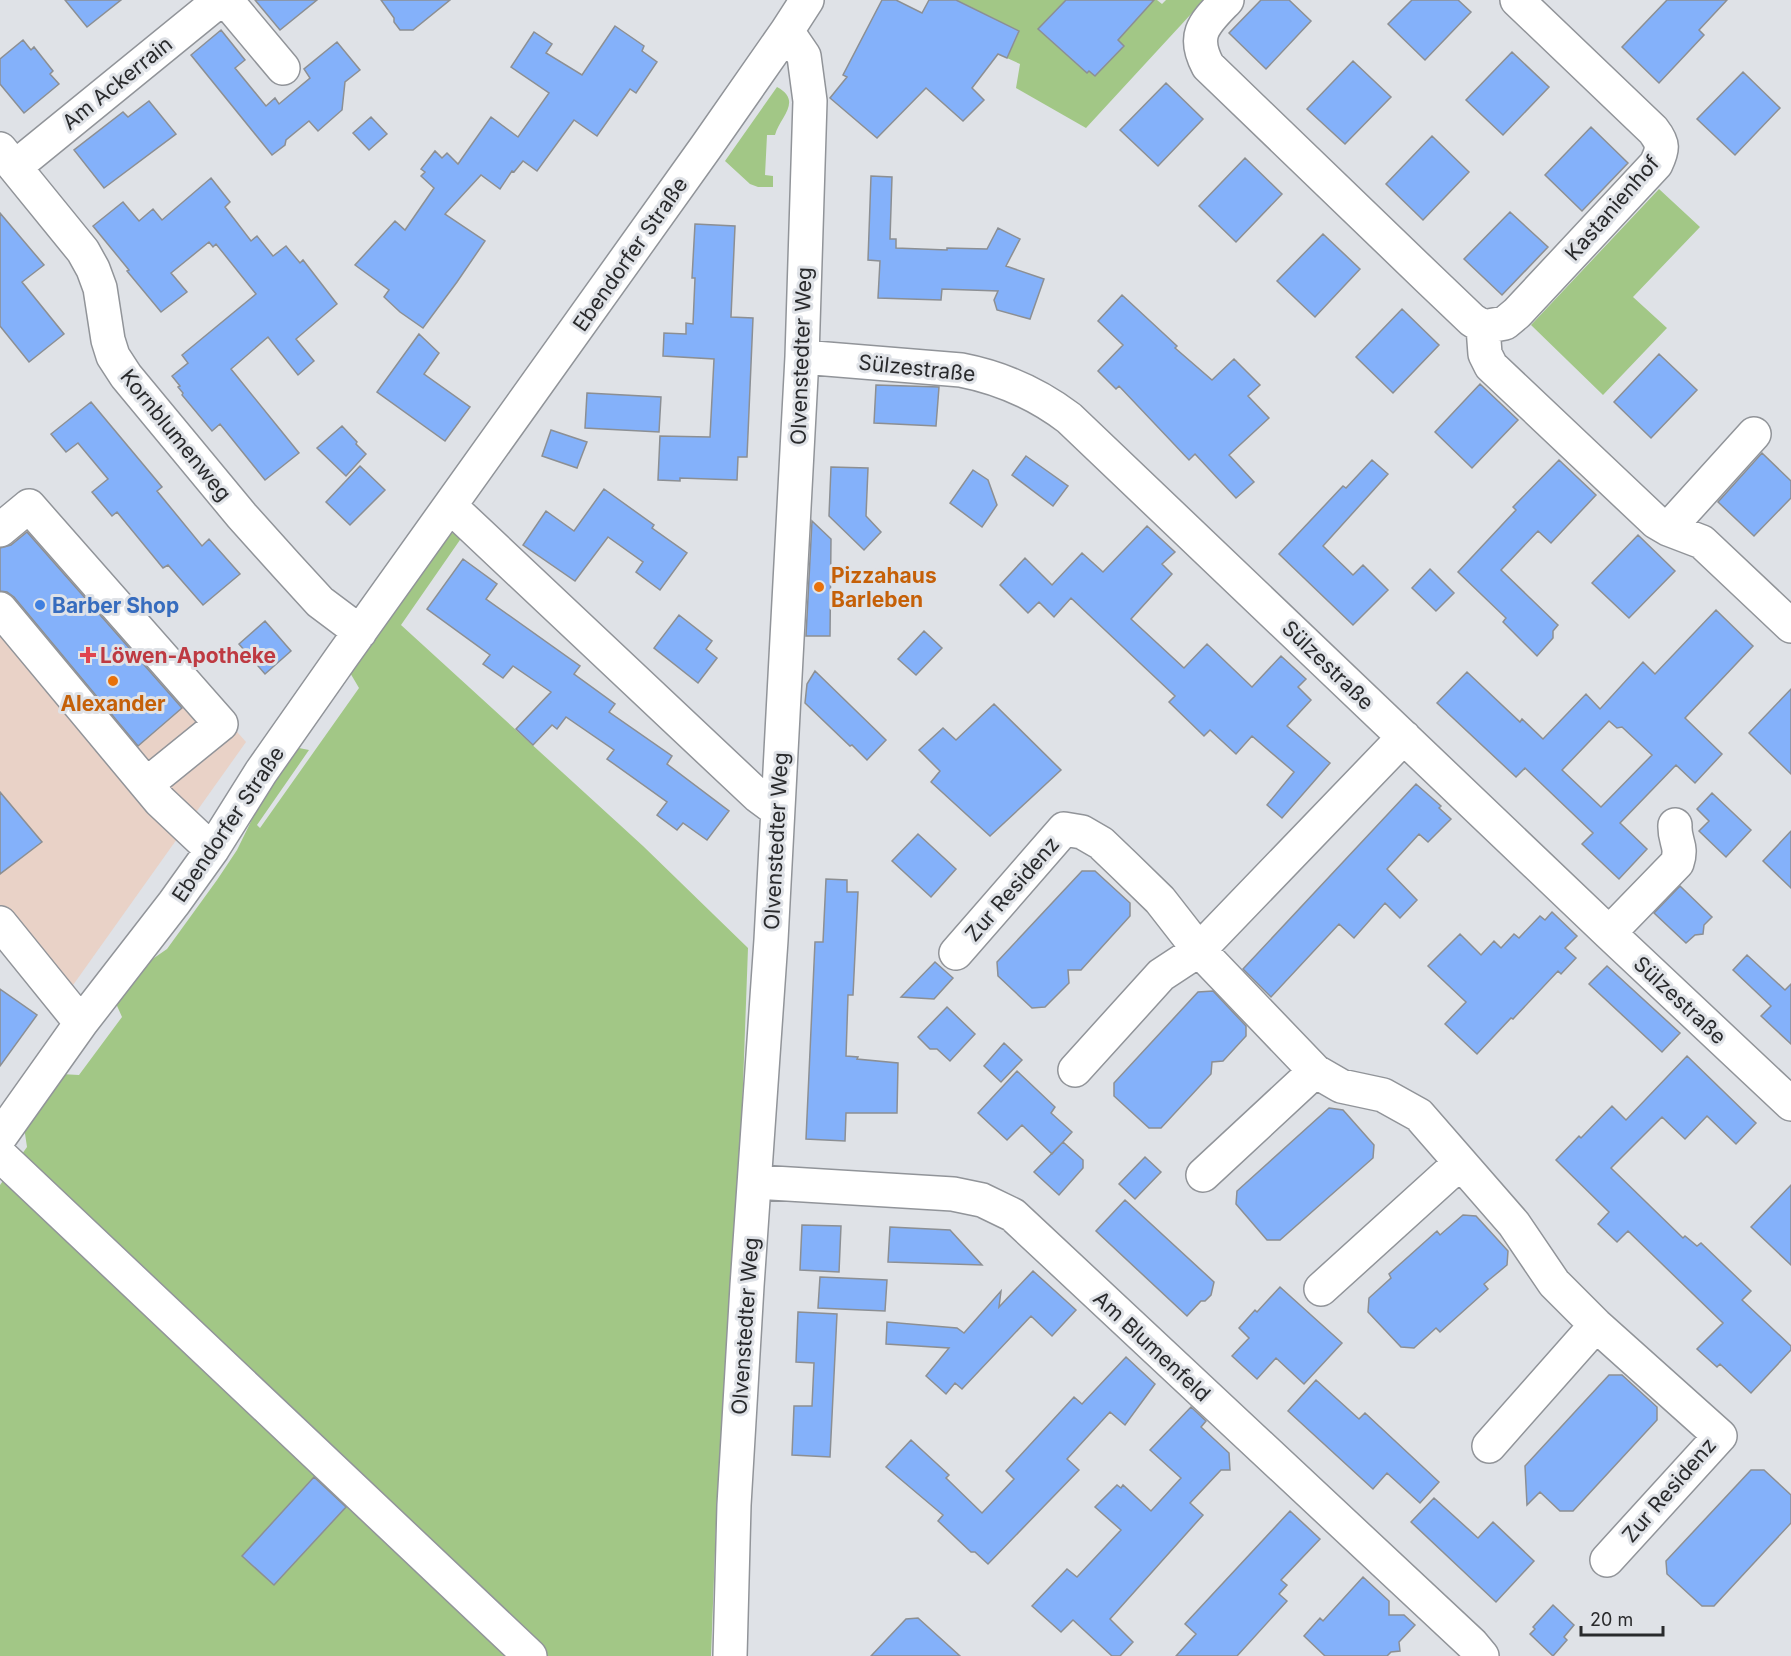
<svg xmlns="http://www.w3.org/2000/svg" width="1791" height="1656" viewBox="0 0 1791 1656" font-family="Inter,sans-serif">
<rect width="100%" height="100%" fill="#dfe2e7"/>
<path fill="#e9d2c7" d="M 30,497 L 246,742 L 56,1009 L 0,941 L 0,521 Z"/>
<path fill="#a2c786" d="M 949,0 L 1066,0 L 1041,26 L 1087,73 L 1089,71 L 1095,76 L 1123,46 L 1118,40 L 1154,0 L 1157,0 L 1162,4 L 1166,0 L 1204,0 L 1086,128 L 1016,88 L 1020,64 L 1007,58 L 1019,32 Z
M 777,87 C 803,101 780,117 775,135 L 767,135 L 765,175 L 773,176 L 773,187 L 758,187 L 750,184 L 725,161 Z
M 1659,189 L 1700,227 L 1633,297 L 1667,328 L 1603,395 L 1531,325 Z
M 453,533 L 459,534 L 462,537 L 401,625 L 643,846 L 748,948 L 736,1276 L 717,1498 L 711,1656 L 0,1656 L 0,1185 L 27,1147 L 24,1127 L 61,1074 L 79,1075 L 122,1017 L 114,999 L 154,958 L 167,949 L 217,880 L 237,850 L 262,799 L 294,747 L 309,750 L 257,825 L 260,828 L 359,688 L 349,671 L 443,536 Z"/>
<path fill="#84b1fa" stroke="#8c8f93" stroke-width="1.5" fill-rule="evenodd" d="M 65,0 L 121,0 L 87,27 Z
M 255,0 L 317,0 L 280,30 Z
M 381,0 L 450,0 L 413,30 L 400,30 L 394,22 L 394,18 Z
M 882,0 L 896,0 L 922,13 L 929,0 L 956,0 L 1019,31 L 1007,58 L 998,54 L 972,88 L 984,100 L 963,121 L 926,88 L 877,138 L 830,98 L 847,77 L 843,75 Z
M 1066,0 L 1154,0 L 1118,40 L 1124,46 L 1095,76 L 1089,71 L 1087,73 L 1038,29 Z
M 1261,0 L 1289,0 L 1311,21 L 1266,69 L 1229,33 Z
M 1412,0 L 1458,0 L 1471,12 L 1425,60 L 1388,24 Z
M 1667,0 L 1727,0 L 1699,30 L 1704,35 L 1659,83 L 1622,47 Z
M 615,26 L 644,46 L 642,51 L 657,62 L 636,93 L 630,89 L 597,136 L 574,120 L 537,171 L 523,161 L 514,172 L 512,171 L 500,189 L 481,175 L 445,214 L 485,241 L 457,282 L 423,328 L 400,312 L 384,297 L 389,290 L 355,265 L 395,221 L 405,230 L 434,188 L 421,176 L 425,172 L 421,169 L 435,151 L 442,158 L 447,153 L 458,164 L 491,117 L 518,137 L 549,93 L 511,67 L 534,32 L 552,44 L 546,53 L 582,75 Z
M 221,30 L 245,60 L 235,68 L 266,106 L 275,98 L 279,104 L 310,78 L 304,69 L 337,42 L 360,70 L 345,82 L 342,110 L 318,131 L 309,121 L 286,140 L 285,145 L 272,155 L 191,55 Z
M 23,40 L 31,50 L 34,47 L 53,71 L 50,74 L 59,84 L 24,113 L 0,84 L 0,59 Z
M 1512,52 L 1549,87 L 1503,135 L 1466,100 Z
M 1353,61 L 1391,97 L 1345,144 L 1307,109 Z
M 1743,72 L 1780,108 L 1735,155 L 1697,119 Z
M 1166,83 L 1203,119 L 1158,166 L 1120,130 Z
M 149,101 L 176,134 L 104,188 L 74,150 L 123,112 L 128,117 Z
M 371,117 L 387,134 L 369,150 L 353,133 Z
M 1591,127 L 1628,163 L 1582,211 L 1545,175 Z
M 1432,136 L 1469,172 L 1423,220 L 1386,184 Z
M 1245,158 L 1282,194 L 1236,242 L 1199,206 Z
M 871,176 L 892,177 L 890,239 L 896,239 L 896,248 L 947,250 L 947,248 L 987,249 L 998,228 L 1020,239 L 1006,266 L 1044,279 L 1030,319 L 997,310 L 994,300 L 998,291 L 942,289 L 941,300 L 878,298 L 880,261 L 868,260 Z
M 211,178 L 230,202 L 225,207 L 251,241 L 257,236 L 273,256 L 286,246 L 300,263 L 303,260 L 337,304 L 296,339 L 314,361 L 298,375 L 268,337 L 231,369 L 299,453 L 265,480 L 220,424 L 212,431 L 182,395 L 183,393 L 178,387 L 180,386 L 172,376 L 188,363 L 182,355 L 256,294 L 216,244 L 213,247 L 209,242 L 171,273 L 187,292 L 161,312 L 127,271 L 129,270 L 93,226 L 123,202 L 139,221 L 153,209 L 162,220 Z
M 1510,212 L 1548,247 L 1502,295 L 1464,259 Z
M 0,213 L 44,265 L 22,282 L 64,334 L 29,362 L 0,326 Z
M 695,224 L 735,226 L 731,317 L 753,318 L 747,457 L 738,457 L 737,480 L 680,478 L 680,481 L 658,480 L 660,436 L 710,437 L 714,359 L 663,356 L 664,333 L 686,334 L 686,323 L 693,324 L 695,278 L 692,278 Z
M 1323,234 L 1360,269 L 1315,317 L 1277,281 Z
M 1122,295 L 1177,346 L 1175,348 L 1212,380 L 1234,359 L 1260,385 L 1248,396 L 1269,418 L 1229,455 L 1254,482 L 1236,498 L 1195,454 L 1189,460 L 1119,386 L 1116,389 L 1098,371 L 1123,345 L 1098,321 Z
M 1402,309 L 1439,345 L 1393,393 L 1356,357 Z
M 419,334 L 439,353 L 424,374 L 470,407 L 445,441 L 377,392 Z
M 1659,354 L 1697,390 L 1651,438 L 1614,402 Z
M 1480,384 L 1518,420 L 1472,468 L 1435,432 Z
M 876,385 L 939,387 L 936,426 L 874,423 Z
M 587,393 L 661,397 L 659,432 L 585,428 Z
M 91,402 L 162,487 L 157,491 L 202,546 L 209,539 L 240,574 L 203,605 L 168,565 L 163,568 L 117,512 L 112,516 L 92,492 L 108,479 L 78,443 L 66,452 L 51,434 Z
M 342,426 L 357,442 L 356,444 L 366,454 L 346,476 L 317,448 Z
M 551,430 L 587,442 L 577,468 L 542,456 Z
M 1762,453 L 1791,481 L 1791,498 L 1754,536 L 1718,502 Z
M 1026,456 L 1068,486 L 1053,506 L 1012,475 Z
M 1372,460 L 1388,474 L 1323,546 L 1353,575 L 1363,565 L 1388,590 L 1353,625 L 1279,554 L 1343,486 L 1346,488 Z
M 1559,460 L 1596,495 L 1551,543 L 1538,531 L 1501,570 L 1558,625 L 1553,631 L 1553,638 L 1537,656 L 1503,622 L 1506,618 L 1458,572 L 1516,510 L 1513,507 Z
M 360,466 L 385,490 L 350,525 L 326,502 Z
M 831,467 L 868,468 L 866,516 L 881,532 L 864,550 L 829,516 Z
M 973,470 L 988,480 L 997,505 L 982,527 L 950,503 Z
M 604,489 L 654,525 L 652,528 L 687,553 L 660,590 L 636,572 L 643,562 L 608,537 L 575,581 L 523,545 L 546,511 L 574,531 Z
M 812,521 L 831,539 L 830,636 L 806,636 Z
M 1147,526 L 1175,552 L 1162,564 L 1172,574 L 1131,619 L 1184,668 L 1207,644 L 1252,687 L 1281,656 L 1306,679 L 1298,687 L 1311,700 L 1287,726 L 1330,763 L 1282,818 L 1267,805 L 1294,772 L 1252,736 L 1236,754 L 1210,730 L 1204,736 L 1169,702 L 1175,696 L 1071,598 L 1054,617 L 1039,602 L 1028,613 L 1000,585 L 1025,558 L 1052,585 L 1082,553 L 1103,572 Z
M 27,532 L 182,708 L 138,746 L 14,597 L 7,592 L 0,591 L 0,548 L 11,545 Z
M 1638,535 L 1675,571 L 1629,618 L 1592,583 Z
M 463,559 L 497,584 L 486,599 L 580,666 L 574,674 L 615,704 L 609,712 L 672,756 L 667,764 L 729,811 L 707,840 L 683,823 L 677,830 L 657,815 L 667,802 L 607,759 L 614,750 L 566,717 L 557,729 L 552,725 L 533,745 L 516,729 L 551,692 L 513,666 L 503,678 L 483,664 L 490,655 L 427,609 Z
M 1430,569 L 1454,593 L 1436,611 L 1412,588 Z
M 1716,610 L 1753,646 L 1685,718 L 1722,754 L 1695,783 L 1676,765 L 1620,823 L 1647,849 L 1619,879 L 1582,844 L 1593,833 L 1525,768 L 1516,777 L 1437,703 L 1467,672 L 1520,722 L 1522,719 L 1543,739 L 1586,694 L 1600,709 L 1643,662 L 1655,674 ZM 1609,721 L 1617,728 L 1622,727 L 1652,755 L 1601,807 L 1562,770 Z
M 679,615 L 712,641 L 706,649 L 717,658 L 698,683 L 654,648 Z
M 265,621 L 291,651 L 265,674 L 239,644 Z
M 924,631 L 942,648 L 916,675 L 898,659 Z
M 815,671 L 886,740 L 867,760 L 852,745 L 850,746 L 805,703 L 807,684 Z
M 1791,689 L 1791,774 L 1749,733 Z
M 994,704 L 1061,770 L 990,836 L 931,782 L 940,771 L 919,750 L 943,728 L 956,740 Z
M 1416,784 L 1441,806 L 1439,808 L 1451,819 L 1428,842 L 1419,834 L 1387,869 L 1417,900 L 1400,918 L 1385,903 L 1354,938 L 1339,924 L 1271,997 L 1243,969 Z
M 0,792 L 42,842 L 0,874 Z
M 1712,793 L 1751,830 L 1726,857 L 1699,831 L 1709,821 L 1697,809 Z
M 1791,831 L 1791,888 L 1763,861 Z
M 918,834 L 956,869 L 931,897 L 892,861 Z
M 1082,871 L 1095,871 L 1130,903 L 1130,916 L 1081,970 L 1068,970 L 1069,983 L 1045,1007 L 1032,1008 L 998,976 L 997,962 Z
M 826,879 L 847,880 L 847,892 L 858,892 L 853,995 L 848,995 L 846,1056 L 858,1057 L 857,1059 L 898,1063 L 897,1113 L 846,1113 L 845,1141 L 806,1139 L 815,942 L 823,942 Z
M 1680,886 L 1712,917 L 1704,925 L 1703,934 L 1695,935 L 1686,943 L 1654,913 Z
M 1552,912 L 1577,936 L 1565,948 L 1576,958 L 1561,974 L 1558,971 L 1513,1019 L 1511,1018 L 1477,1054 L 1445,1024 L 1466,1002 L 1428,966 L 1460,934 L 1481,955 L 1494,941 L 1501,948 L 1514,934 L 1519,938 L 1540,916 L 1545,920 Z
M 1747,955 L 1785,990 L 1791,984 L 1791,1044 L 1761,1016 L 1771,1006 L 1733,970 Z
M 935,962 L 953,978 L 934,999 L 901,997 Z
M 1607,966 L 1680,1033 L 1662,1052 L 1589,984 Z
M 0,989 L 37,1015 L 0,1066 Z
M 1213,991 L 1246,1026 L 1246,1036 L 1223,1061 L 1212,1062 L 1211,1074 L 1161,1128 L 1149,1128 L 1114,1096 L 1114,1083 L 1198,992 Z
M 947,1007 L 975,1034 L 950,1061 L 937,1049 L 930,1049 L 918,1037 Z
M 1004,1043 L 1022,1060 L 1001,1082 L 984,1066 Z
M 1687,1056 L 1756,1123 L 1736,1144 L 1707,1116 L 1685,1139 L 1662,1117 L 1611,1168 L 1683,1238 L 1685,1236 L 1697,1246 L 1701,1243 L 1751,1291 L 1742,1300 L 1791,1346 L 1791,1350 L 1751,1393 L 1720,1364 L 1717,1367 L 1697,1349 L 1723,1323 L 1628,1231 L 1617,1242 L 1598,1224 L 1609,1212 L 1556,1160 L 1579,1136 L 1581,1138 L 1612,1106 L 1626,1120 Z
M 1017,1071 L 1055,1107 L 1051,1113 L 1072,1132 L 1052,1154 L 1022,1125 L 1007,1140 L 978,1113 Z
M 1329,1108 L 1343,1110 L 1374,1145 L 1373,1158 L 1280,1240 L 1267,1240 L 1236,1204 L 1237,1191 Z
M 1063,1142 L 1083,1160 L 1083,1168 L 1059,1195 L 1034,1172 Z
M 1145,1157 L 1161,1172 L 1135,1199 L 1119,1184 Z
M 1791,1185 L 1791,1265 L 1751,1227 Z
M 1125,1200 L 1214,1282 L 1211,1295 L 1205,1301 L 1201,1301 L 1187,1316 L 1096,1231 Z
M 1463,1215 L 1476,1216 L 1508,1251 L 1507,1265 L 1484,1284 L 1488,1289 L 1440,1332 L 1436,1328 L 1414,1348 L 1401,1347 L 1368,1312 L 1369,1298 L 1391,1278 L 1389,1274 L 1437,1231 L 1440,1235 Z
M 802,1225 L 841,1226 L 839,1272 L 800,1270 Z
M 890,1227 L 950,1230 L 982,1265 L 888,1262 Z
M 1033,1271 L 1076,1310 L 1052,1336 L 1031,1316 L 962,1389 L 955,1383 L 946,1394 L 926,1376 L 949,1348 L 886,1344 L 887,1322 L 957,1328 L 964,1333 L 1001,1291 L 999,1307 Z
M 820,1277 L 887,1280 L 885,1311 L 818,1308 Z
M 1280,1287 L 1342,1343 L 1304,1384 L 1276,1358 L 1257,1379 L 1232,1356 L 1249,1338 L 1239,1328 L 1255,1310 L 1257,1312 Z
M 798,1312 L 837,1314 L 830,1457 L 792,1455 L 794,1406 L 812,1406 L 814,1363 L 796,1362 Z
M 1126,1357 L 1155,1384 L 1125,1425 L 1110,1412 L 1067,1459 L 1079,1470 L 988,1564 L 975,1552 L 971,1552 L 938,1521 L 943,1515 L 886,1467 L 911,1440 L 949,1475 L 946,1478 L 982,1513 L 1014,1479 L 1006,1471 L 1074,1397 L 1082,1404 Z
M 1609,1375 L 1622,1375 L 1657,1407 L 1657,1420 L 1573,1511 L 1560,1511 L 1540,1492 L 1527,1505 L 1525,1466 Z
M 1316,1380 L 1359,1419 L 1365,1413 L 1439,1482 L 1420,1503 L 1387,1473 L 1373,1489 L 1288,1411 Z
M 1191,1407 L 1206,1421 L 1201,1427 L 1229,1453 L 1230,1470 L 1221,1470 L 1190,1503 L 1203,1515 L 1110,1619 L 1133,1642 L 1120,1656 L 1112,1656 L 1073,1620 L 1061,1632 L 1032,1606 L 1067,1569 L 1077,1577 L 1121,1530 L 1095,1507 L 1117,1485 L 1121,1488 L 1123,1485 L 1151,1511 L 1181,1478 L 1150,1450 Z
M 1751,1470 L 1764,1470 L 1791,1495 L 1791,1523 L 1714,1606 L 1702,1606 L 1667,1574 L 1666,1561 Z
M 314,1477 L 346,1507 L 274,1585 L 242,1556 Z
M 1434,1498 L 1478,1538 L 1493,1522 L 1534,1561 L 1496,1602 L 1411,1522 Z
M 1290,1511 L 1320,1539 L 1281,1580 L 1287,1585 L 1279,1594 L 1287,1601 L 1237,1656 L 1176,1656 L 1196,1634 L 1185,1624 Z
M 1363,1577 L 1389,1601 L 1389,1615 L 1404,1615 L 1415,1625 L 1399,1642 L 1400,1651 L 1391,1652 L 1387,1656 L 1325,1656 L 1304,1636 L 1320,1618 L 1323,1621 Z
M 1553,1605 L 1574,1625 L 1564,1637 L 1567,1640 L 1553,1656 L 1530,1634 L 1535,1629 L 1533,1627 Z
M 918,1618 L 960,1656 L 871,1656 L 906,1619 Z"/>
<g fill="none" stroke-linecap="round" stroke-linejoin="round">
<g stroke="#919499" stroke-width="36">
<path id="minor" d="M 226,0 L 283,68
M 1227,0 C 1205,23 1191,34 1208,66 L 1428,278 L 1472,320 L 1483,327 L 1505,323 L 1517,313 L 1656,164 C 1663,149 1664,144 1653,130 L 1517,0
M 0,149 L 83,251 L 93,269 L 100,288 L 108,340 L 113,356 L 126,376 L 242,516 L 287,566 L 320,602 L 360,632
M 15,167 L 220,0
M 1483,327 L 1485,354 L 1491,366 L 1656,522 L 1668,529 L 1702,542 L 1791,626
M 802,357 L 961,370 C 1002,378 1036,393 1069,418 L 1609,933 L 1791,1104
M 450,506 L 758,796 L 777,810
M 1668,529 L 1754,434
M 0,530 L 29,506 L 221,724 L 147,784
M 0,609 L 160,801 L 212,850
M 0,923 L 81,1023
M 1609,933 L 1677,863 C 1683,845 1674,842 1675,825
M 956,953 L 1064,829 L 1082,832 L 1101,843 L 1124,865 L 1160,900 L 1199,950 L 1315,1071 L 1341,1086 L 1383,1095 L 1419,1115 L 1514,1224 L 1554,1283 L 1596,1325 L 1720,1436 L 1607,1560
M 1075,1070 L 1161,975 L 1199,950 L 1404,737
M 0,1137 L 81,1023 L 174,903 L 212,850 L 261,772 L 341,658 L 706,147 L 787,31 L 807,0
M 0,1155 L 530,1656
M 1203,1175 L 1315,1071
M 756,1182 L 953,1194 L 982,1200 L 1013,1215 L 1472,1644 L 1482,1656
M 1321,1289 L 1460,1163
M 1489,1446 L 1596,1325
M 730,1656 L 734,1505 L 747,1286 L 771,940 L 802,357 L 810,101 L 804,56 L 787,31"/>
</g>
<use href="#minor" stroke="#fff" stroke-width="33"/>
</g>
<g fill="#e8710a" stroke="#dfe2e7" stroke-width="2">
<circle cx="819" cy="587" r="6"/>
<circle cx="113" cy="681" r="6"/>
</g>
<circle fill="#3f7fe0" stroke="#dfe2e7" stroke-width="2" cx="40" cy="605" r="6"/>
<path fill="#e0444e" stroke="#dfe2e7" stroke-width="2" d="M85 646h6v6h6v6h-6v6h-6v-6h-6v-6h6z"/>
<g text-anchor="middle" dominant-baseline="central" stroke-width="6" stroke-linejoin="round" paint-order="stroke">
<g font-size="21" fill="#292a2c" stroke="#dfe2e7">
<text transform="translate(117 83) rotate(-39)">Am Ackerrain</text>
<text transform="translate(1612 208) rotate(-49)">Kastanienhof</text>
<text transform="translate(630 254) rotate(-55)">Ebendorfer Straße</text>
<text transform="translate(801 356) rotate(-88)">Olvenstedter Weg</text>
<text transform="translate(917 368) rotate(6)">Sülzestraße</text>
<text transform="translate(176 435) rotate(51)">Kornblumenweg</text>
<text transform="translate(1328 665) rotate(44)">Sülzestraße</text>
<text transform="translate(228 824) rotate(-56)">Ebendorfer Straße</text>
<text transform="translate(776 841) rotate(-87)">Olvenstedter Weg</text>
<text transform="translate(1012 889) rotate(-49)">Zur Residenz</text>
<text transform="translate(1680 1000) rotate(43)">Sülzestraße</text>
<text transform="translate(745 1326) rotate(-86)">Olvenstedter Weg</text>
<text transform="translate(1152 1346) rotate(43)">Am Blumenfeld</text>
<text transform="translate(1669 1490) rotate(-49)">Zur Residenz</text>
</g>
<g font-size="21" font-weight="bold" fill="#c56008" stroke="#dfe2e7" text-anchor="start">
<text x="831" y="575">Pizzahaus<tspan x="831" dy="24">Barleben</tspan></text>
<text x="113" y="703" text-anchor="middle">Alexander</text>
</g>
<g font-size="21" font-weight="bold" fill="#366cbe" stroke="#dfe2e7" text-anchor="start">
<text x="52" y="605">Barber Shop</text>
</g>
<g font-size="21" font-weight="bold" fill="#be3a42" stroke="#dfe2e7" text-anchor="start">
<text x="100" y="655">Löwen-Apotheke</text>
</g>
</g>
<path d="M1581 1626v9h82v-9" fill="none" stroke="#292a2c" stroke-width="3"/>
<text x="1590" y="1626" font-size="18" fill="#292a2c" stroke="#dfe2e7" stroke-width="4.5" paint-order="stroke">20 m</text>
</svg>
